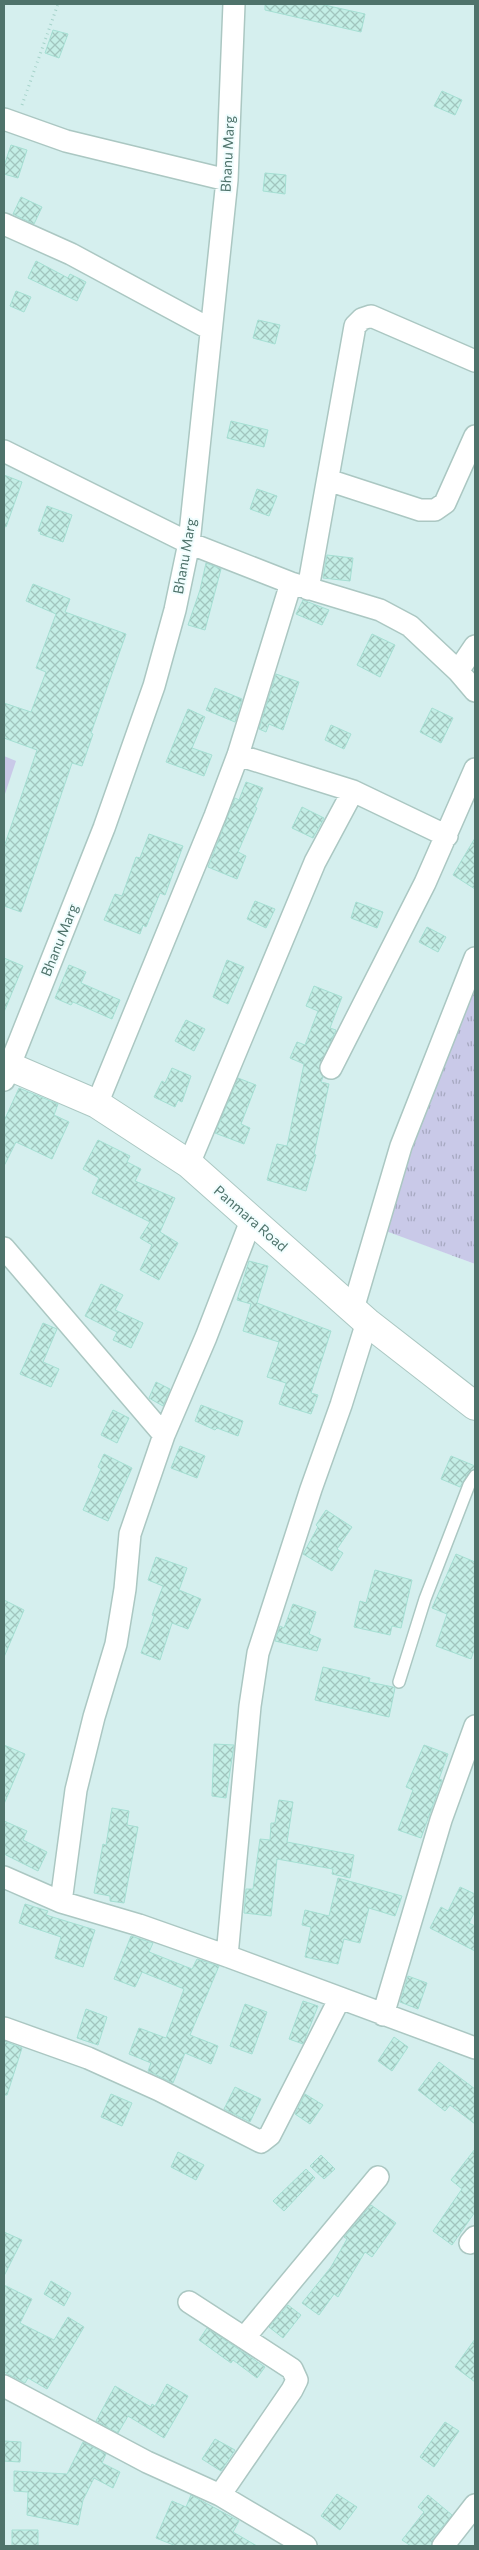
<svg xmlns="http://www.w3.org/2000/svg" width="479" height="2550" viewBox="0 0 479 2550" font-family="Commissioner,sans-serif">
<defs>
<pattern id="grass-tufts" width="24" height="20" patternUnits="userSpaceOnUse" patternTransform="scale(1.25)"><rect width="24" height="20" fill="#c9c9e8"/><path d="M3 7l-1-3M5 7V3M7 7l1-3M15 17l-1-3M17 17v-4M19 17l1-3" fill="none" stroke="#a6a8c0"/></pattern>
<pattern id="building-cross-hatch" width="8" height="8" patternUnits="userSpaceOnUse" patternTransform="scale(1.25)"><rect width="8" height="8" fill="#c3eee5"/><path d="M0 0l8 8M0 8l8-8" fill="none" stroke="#a1c5be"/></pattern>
</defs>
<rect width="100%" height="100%" fill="#e9fafb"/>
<path fill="#d5efee" d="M 4,4 L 475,4 L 475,958 L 375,1226 L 475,1264 L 475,2546 L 4,2546 Z"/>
<path fill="url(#grass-tufts)" d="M 475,958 L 475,1264 L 375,1227 Z"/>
<path fill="#c9c9e8" d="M 4,756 L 16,761 L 4,797 Z"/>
<path fill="url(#building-cross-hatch)" stroke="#a5dfd3" d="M 265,4 L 320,4 L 365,14 L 361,32 L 265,10 Z
M 53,30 L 68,34 L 59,58 L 45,53 Z
M 442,91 L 462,100 L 455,115 L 434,106 Z
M 11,145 L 27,150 L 18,178 L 4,174 L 4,166 Z
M 265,173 L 286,175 L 285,194 L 263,191 Z
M 21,197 L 42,207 L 34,224 L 13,214 Z
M 36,261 L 68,278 L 70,274 L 86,282 L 77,301 L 28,278 Z
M 16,291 L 31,297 L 24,312 L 10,306 Z
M 258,320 L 280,325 L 275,344 L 253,338 Z
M 231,421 L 268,430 L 264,447 L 227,438 Z
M 4,475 L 22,482 L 6,527 L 4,526 Z
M 257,489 L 277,496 L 269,516 L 250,509 Z
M 47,506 L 72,515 L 63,542 L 40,534 L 41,532 L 38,531 Z
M 327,555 L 353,558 L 350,581 L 323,578 Z
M 206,563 L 221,569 L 205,630 L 188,625 L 200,590 Z
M 33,584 L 70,599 L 65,612 L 126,634 L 91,733 L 93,734 L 82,766 L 72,763 L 21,912 L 4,906 L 4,847 L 37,750 L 4,738 L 4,703 L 31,712 L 46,672 L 36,668 L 56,614 L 26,601 Z
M 303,600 L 329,610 L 322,625 L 296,614 Z
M 372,634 L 395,645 L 380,677 L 357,665 Z
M 276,674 L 299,682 L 283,730 L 269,724 L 266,732 L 259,729 Z
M 215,688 L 242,699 L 235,722 L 206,710 Z
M 432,708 L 453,718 L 441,743 L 420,732 Z
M 188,709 L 205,717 L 192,748 L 212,755 L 204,776 L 166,762 Z
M 331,725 L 351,734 L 344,749 L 325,740 Z
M 246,782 L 263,788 L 255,807 L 257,808 L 238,852 L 246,856 L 237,879 L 208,867 L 235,798 L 239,800 Z
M 302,807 L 324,818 L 313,838 L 292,828 Z
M 149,834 L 183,846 L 165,895 L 160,893 L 146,927 L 143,925 L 140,934 L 104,920 L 115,894 L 122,896 L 136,857 L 140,858 Z
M 475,838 L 475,889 L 453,875 Z
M 255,901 L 275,909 L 266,928 L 247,919 Z
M 356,902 L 383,912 L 377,928 L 351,918 Z
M 427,927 L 446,937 L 438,952 L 419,942 Z
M 4,958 L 23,966 L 4,1012 Z
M 227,960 L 244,967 L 228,1004 L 213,997 Z
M 69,965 L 86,972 L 81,983 L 120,1000 L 112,1019 L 73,1002 L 71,1005 L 55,998 Z
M 314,986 L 342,997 L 330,1028 L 336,1030 L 319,1068 L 323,1077 L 321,1082 L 329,1084 L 314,1154 L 316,1155 L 306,1191 L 267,1180 L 277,1144 L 287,1146 L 304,1064 L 290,1058 L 297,1042 L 305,1045 L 318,1011 L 306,1006 Z
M 186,1020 L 205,1029 L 194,1051 L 175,1041 Z
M 172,1068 L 191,1076 L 182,1102 L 178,1100 L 175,1107 L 154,1097 L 162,1081 L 165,1083 Z
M 238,1078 L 256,1085 L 241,1124 L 250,1128 L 244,1144 L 215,1133 Z
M 19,1088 L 58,1104 L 54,1115 L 69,1122 L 52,1159 L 16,1142 L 4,1166 L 4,1121 Z
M 98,1140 L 130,1156 L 127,1162 L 141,1169 L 135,1181 L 175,1198 L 160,1232 L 178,1243 L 159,1280 L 140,1270 L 152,1245 L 140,1238 L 150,1222 L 92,1193 L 99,1178 L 83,1169 Z
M 249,1261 L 268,1266 L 257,1303 L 331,1331 L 311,1393 L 318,1395 L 311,1414 L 279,1404 L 286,1383 L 267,1377 L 279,1342 L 243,1331 L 251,1304 L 237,1300 Z
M 101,1284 L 123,1295 L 115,1310 L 143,1323 L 131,1348 L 113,1340 L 117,1332 L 85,1316 Z
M 43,1323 L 57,1329 L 43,1362 L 59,1369 L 51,1387 L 20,1374 Z
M 156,1382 L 170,1389 L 163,1406 L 149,1398 Z
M 201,1405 L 243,1421 L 238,1436 L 217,1428 L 215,1430 L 195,1421 Z
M 113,1410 L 129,1418 L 117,1443 L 101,1435 Z
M 180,1446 L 205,1456 L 197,1478 L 171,1468 Z
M 104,1454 L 132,1468 L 108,1521 L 83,1510 L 101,1469 L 98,1467 Z
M 451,1456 L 475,1466 L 475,1469 L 469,1472 L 460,1487 L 441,1479 Z
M 326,1510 L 352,1527 L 337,1549 L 343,1553 L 332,1571 L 303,1554 L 318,1527 L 316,1525 Z
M 456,1554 L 475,1562 L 475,1648 L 471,1659 L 436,1646 L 447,1614 L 432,1608 Z
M 156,1557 L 187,1568 L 179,1590 L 201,1599 L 188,1629 L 172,1623 L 160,1660 L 141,1653 L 154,1616 L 152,1615 L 163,1586 L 148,1580 Z
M 375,1570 L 412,1580 L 401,1628 L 392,1626 L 390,1635 L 354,1627 L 360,1601 L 366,1603 Z
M 4,1600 L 24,1610 L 4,1657 Z
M 293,1604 L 316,1612 L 309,1634 L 321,1639 L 317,1651 L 275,1641 L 280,1626 L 284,1628 Z
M 323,1667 L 370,1678 L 369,1682 L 393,1687 L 395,1688 L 389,1717 L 315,1700 Z
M 214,1744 L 234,1745 L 226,1798 L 212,1796 Z
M 4,1745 L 25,1754 L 4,1804 Z
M 424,1745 L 448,1754 L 439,1779 L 442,1780 L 421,1838 L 398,1830 L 413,1790 L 406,1787 Z
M 279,1800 L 293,1802 L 287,1842 L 354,1855 L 350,1878 L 332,1874 L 333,1869 L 277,1859 L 271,1916 L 244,1913 L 246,1889 L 253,1889 L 260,1839 L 270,1840 L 271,1823 L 275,1823 Z
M 112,1808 L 129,1811 L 127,1825 L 138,1827 L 124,1903 L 110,1901 L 110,1896 L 94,1893 L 103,1844 L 106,1845 Z
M 4,1821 L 27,1831 L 23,1840 L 47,1852 L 38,1871 L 4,1854 Z
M 338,1878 L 402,1896 L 395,1916 L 369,1908 L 360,1943 L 344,1939 L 338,1964 L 305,1957 L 311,1927 L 302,1925 L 305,1910 L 329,1916 Z
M 460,1887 L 475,1894 L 475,1911 L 469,1923 L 475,1926 L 475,1951 L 430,1928 L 441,1907 L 448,1911 Z
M 25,1904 L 48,1911 L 46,1915 L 95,1930 L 83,1967 L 55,1958 L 61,1937 L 19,1923 Z
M 131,1936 L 153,1943 L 149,1952 L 192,1969 L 197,1959 L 219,1966 L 190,2035 L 218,2046 L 211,2064 L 185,2053 L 173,2083 L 148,2071 L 151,2063 L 129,2054 L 139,2028 L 166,2038 L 184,1989 L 142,1972 L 135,1987 L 114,1979 Z
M 408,1976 L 427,1983 L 418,2009 L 400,2002 Z
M 303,2001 L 318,2006 L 303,2044 L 289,2039 Z
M 245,2004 L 267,2012 L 252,2054 L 230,2046 Z
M 86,2009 L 107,2017 L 98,2045 L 77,2038 Z
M 394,2037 L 408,2047 L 392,2071 L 378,2061 Z
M 4,2041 L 22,2048 L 7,2095 L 4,2095 Z
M 439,2062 L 475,2089 L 475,2124 L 450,2105 L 445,2111 L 418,2090 Z
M 235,2087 L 261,2099 L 250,2122 L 224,2109 Z
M 111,2094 L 132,2103 L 122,2126 L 101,2117 Z
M 305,2094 L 323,2105 L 310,2124 L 295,2114 Z
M 475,2149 L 475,2212 L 452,2245 L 433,2231 L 462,2189 L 451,2180 Z
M 178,2152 L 204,2165 L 196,2180 L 171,2167 Z
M 321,2155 L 335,2169 L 324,2179 L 310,2166 Z
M 306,2169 L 315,2178 L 284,2211 L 273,2201 Z
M 371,2205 L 396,2223 L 372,2257 L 365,2252 L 338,2297 L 334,2294 L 319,2315 L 302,2303 L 331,2267 L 347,2239 L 344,2237 Z
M 4,2232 L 22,2240 L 4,2276 Z
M 51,2281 L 71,2293 L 64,2306 L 44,2294 Z
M 4,2285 L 32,2299 L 20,2323 L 54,2340 L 68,2317 L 84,2327 L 47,2389 L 28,2378 L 25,2383 L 4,2372 Z
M 288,2305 L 301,2315 L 283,2338 L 269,2327 Z
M 207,2328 L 265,2367 L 257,2378 L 233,2360 L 231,2363 L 199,2340 Z
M 475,2339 L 475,2382 L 455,2367 Z
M 167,2384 L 188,2396 L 164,2438 L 128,2416 L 118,2433 L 96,2421 L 115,2386 L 151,2407 L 152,2404 L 155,2406 Z
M 445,2422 L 459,2431 L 434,2467 L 420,2457 Z
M 215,2439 L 235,2450 L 221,2471 L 202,2459 Z
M 4,2441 L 21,2442 L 20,2462 L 4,2461 Z
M 83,2442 L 106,2454 L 102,2463 L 120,2472 L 113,2488 L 94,2478 L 83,2500 L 78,2525 L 27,2515 L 28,2492 L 14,2491 L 14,2471 L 67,2474 Z
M 337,2494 L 357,2507 L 340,2530 L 321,2516 Z
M 191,2495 L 239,2521 L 233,2532 L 257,2546 L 176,2546 L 156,2538 L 172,2501 L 186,2507 Z
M 428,2495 L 452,2515 L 433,2538 L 431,2546 L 411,2546 L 402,2540 L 424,2512 L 418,2507 Z
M 12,2530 L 38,2530 L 38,2546 L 12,2546 Z"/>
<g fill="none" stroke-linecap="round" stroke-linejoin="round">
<g stroke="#abc7c2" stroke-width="14">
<path id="service" d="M 399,1682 L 425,1599 L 469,1485 L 475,1476"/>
</g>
<g stroke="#abc7c2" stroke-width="24">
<path id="minor" d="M 4,119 L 66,141 L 227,180
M 4,224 L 71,254 L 210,329
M 4,451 L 189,543 L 291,583 L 380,610 L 410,626 L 458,671 L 475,691
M 328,480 L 420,510 L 435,510 L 445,503 L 475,436
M 308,589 L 355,326 L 362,319 L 371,316 L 475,361
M 458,671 L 475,646
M 238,755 L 353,791 L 447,836
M 331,1068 L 425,883 L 475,769
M 4,1080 L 104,828 L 154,686 L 175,610 L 189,543 L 227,180 L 234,4
M 97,1104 L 215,816 L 238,755 L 291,583
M 189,1164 L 315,862 L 353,791
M 4,1248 L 164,1435
M 353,1309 L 401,1146 L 475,958
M 4,1877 L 61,1902 L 139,1925 L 227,1956 L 475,2048
M 61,1902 L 76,1790 L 94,1717 L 116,1644 L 125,1589 L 130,1534 L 164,1435 L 206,1337 L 252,1218
M 227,1956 L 250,1706 L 258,1653 L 311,1489 L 341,1405 L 367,1322
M 383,2015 L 441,1820 L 475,1726
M 4,2028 L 88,2058 L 159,2090 L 261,2142 L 270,2135 L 340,1998
M 470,2243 L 475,2237
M 189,2302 L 292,2369 L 297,2380 L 292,2390 L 220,2495
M 244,2338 L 378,2177
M 4,2386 L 147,2462 L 220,2495 L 306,2546
M 443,2546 L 475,2505"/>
</g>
<g stroke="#abc7c2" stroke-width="30">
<path id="tertiary" d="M 4,1064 L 97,1104 L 189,1164 L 367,1322 L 475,1406"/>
</g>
<path stroke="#a6d3ca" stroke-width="3" stroke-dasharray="1 4" stroke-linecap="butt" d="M 22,105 L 58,4"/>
<use href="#service" stroke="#fff" stroke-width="11"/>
<use href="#minor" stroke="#fff" stroke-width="21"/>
<use href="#tertiary" stroke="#fff" stroke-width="28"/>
</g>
<g text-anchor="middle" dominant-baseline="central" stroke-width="4" stroke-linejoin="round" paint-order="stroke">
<g font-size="14" fill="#4f736b" stroke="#f0fdfe">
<text transform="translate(227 154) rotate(-87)">Bhanu Marg</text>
<text transform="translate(184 556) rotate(-80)">Bhanu Marg</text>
<text transform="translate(59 940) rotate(-68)">Bhanu Marg</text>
<text transform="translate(251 1218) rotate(41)">Panmara Road</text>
</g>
</g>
<rect width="479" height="2550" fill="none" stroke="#4f736b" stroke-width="10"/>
</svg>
